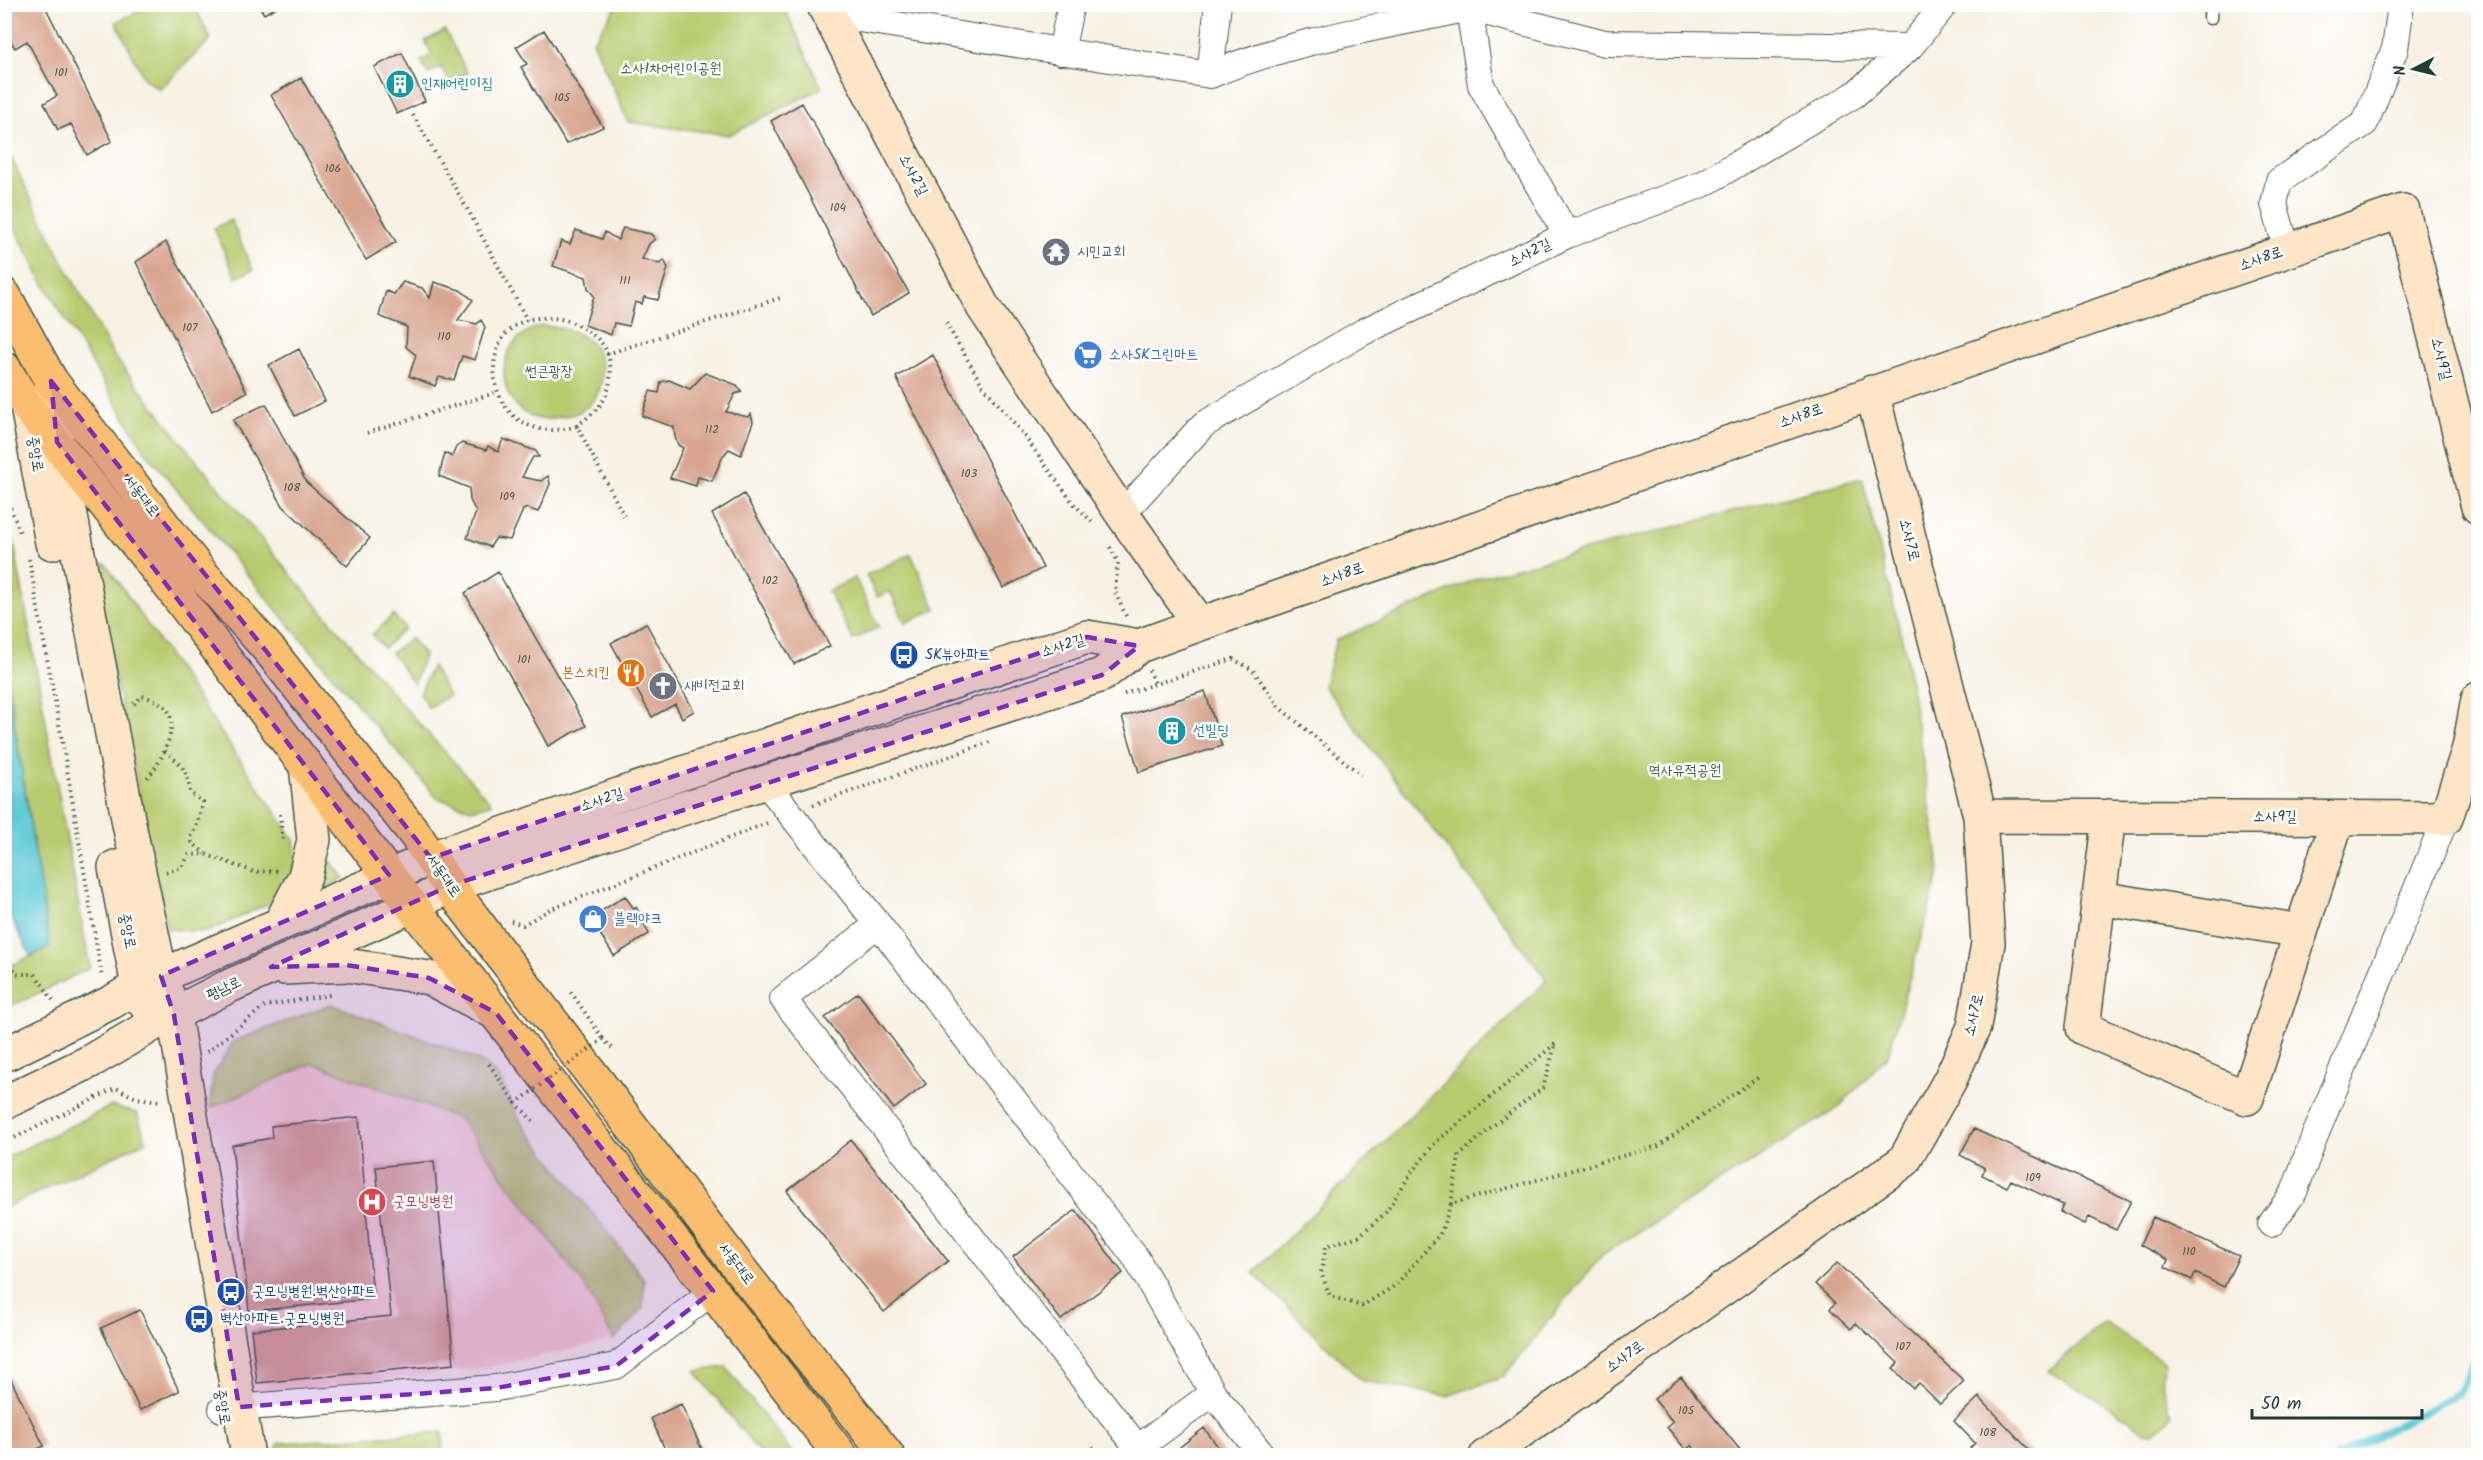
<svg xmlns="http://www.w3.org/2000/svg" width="2483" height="1460" viewBox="0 0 2483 1460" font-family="Kalam,'Poor Story',sans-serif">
<rect width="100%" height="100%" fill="#fff"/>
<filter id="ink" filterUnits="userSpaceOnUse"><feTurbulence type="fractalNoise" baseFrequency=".0167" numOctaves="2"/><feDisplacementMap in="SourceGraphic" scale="12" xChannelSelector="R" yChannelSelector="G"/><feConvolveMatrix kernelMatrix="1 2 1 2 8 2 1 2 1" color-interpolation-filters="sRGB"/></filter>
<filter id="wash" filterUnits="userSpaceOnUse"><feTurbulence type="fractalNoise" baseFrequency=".008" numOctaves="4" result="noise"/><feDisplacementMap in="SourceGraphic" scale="24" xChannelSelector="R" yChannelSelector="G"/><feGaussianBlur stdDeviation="1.35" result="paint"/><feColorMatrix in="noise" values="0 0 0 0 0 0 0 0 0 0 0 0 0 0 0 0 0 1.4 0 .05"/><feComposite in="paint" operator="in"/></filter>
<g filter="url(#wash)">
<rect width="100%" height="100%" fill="#f8f1e3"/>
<path fill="#f7d0cc" d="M 312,1063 L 460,1119 L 585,1286 L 614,1340 L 495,1366 L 248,1397 L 210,1108 Z"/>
<path fill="#b8cb6e" stroke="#6c8451" stroke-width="1.5" d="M 618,4 L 783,5 L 822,88 L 729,135 L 628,122 L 593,41 Z
M 152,5 L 194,5 L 211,39 L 160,89 L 145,80 L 116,22 Z
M 445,30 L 468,74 L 450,83 L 441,67 L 428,74 L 421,61 L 432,55 L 425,41 Z
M 5,146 L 63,262 L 114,356 L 190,453 L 297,582 L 406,709 L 492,804 L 471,809 L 437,798 L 280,614 L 145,451 L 42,281 L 5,208 Z
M 231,220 L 253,270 L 236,278 L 214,228 Z
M 541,326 C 570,327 598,336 602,368 C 603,382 599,396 588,406 C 581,413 569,416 559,417 C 553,418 546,420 541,419 C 493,410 490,339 541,326 Z
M 1862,478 L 1906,655 L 1940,870 L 1888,1055 L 1838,1108 L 1603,1254 L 1503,1377 L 1447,1396 L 1362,1381 L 1253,1273 L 1547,980 L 1324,686 L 1336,640 L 1478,578 Z
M 4,510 L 14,544 L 90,968 L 5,1009 L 5,969 L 50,946 L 5,663 Z
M 911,554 L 936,609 L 905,623 L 890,591 L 877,597 L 866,575 Z
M 91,562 L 106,564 L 294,839 L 296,860 L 289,879 L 270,903 L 207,932 L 167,929 Z
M 855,578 L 879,627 L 853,640 L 828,591 Z
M 393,615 L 405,628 L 384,648 L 372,635 Z
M 411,638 L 424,655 L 414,684 L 391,653 Z
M 432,666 L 449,696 L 428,708 L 420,693 Z
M 314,840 L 344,878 L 300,901 Z
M 331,1004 L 464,1054 L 485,1064 L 499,1077 L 521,1122 L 644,1279 L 643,1309 L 614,1340 L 585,1286 L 460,1119 L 313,1063 L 210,1108 L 213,1075 L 234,1041 Z
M 111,1106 L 137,1113 L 146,1141 L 5,1208 L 5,1158 Z
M 2105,1322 L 2166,1363 C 2158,1381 2165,1397 2172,1414 L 2165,1424 L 2154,1433 L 2144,1432 L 2129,1419 L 2048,1371 Z
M 726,1367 L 794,1455 L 761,1455 L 695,1371 Z
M 443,1432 L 443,1455 L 273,1455 L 279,1443 Z"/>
<path fill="#5ec9d6" stroke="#3e8385" stroke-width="1.5" d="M 4,663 L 50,946 L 31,957 L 5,905 Z"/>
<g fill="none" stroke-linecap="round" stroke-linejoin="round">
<path stroke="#5ec9d6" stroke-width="7" d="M 2336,1456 L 2459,1394 L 2478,1353"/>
</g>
<g id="blocks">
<path fill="#d8a68f" d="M 7,4 L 44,4 L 112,141 L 87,155 L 71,124 L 58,130 L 44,103 L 57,96 L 27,41 L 15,48 L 4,30 L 4,17 L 12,13 Z
M 258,4 L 282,4 L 264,14 Z
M 544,30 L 603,127 L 566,144 L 521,67 L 527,64 L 516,47 Z
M 402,53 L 425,101 L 397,114 L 374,67 Z
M 301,78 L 396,242 L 366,260 L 271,95 Z
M 802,103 L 909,293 L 871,316 L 771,121 Z
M 623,228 L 651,234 L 655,239 L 649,244 L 642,259 L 660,264 L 664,260 L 668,268 L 658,300 L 644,297 L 642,304 L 635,302 L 629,326 L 614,323 L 611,335 L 585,325 L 594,296 L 588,288 L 586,277 L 553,266 L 561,241 L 570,244 L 576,230 L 602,239 L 605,232 L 618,240 Z
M 166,242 L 247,392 L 212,411 L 136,262 Z
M 403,282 L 422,288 L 430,298 L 434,282 L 460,290 L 473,300 L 458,320 L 477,324 L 481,320 L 485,327 L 475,360 L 462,356 L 454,380 L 439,377 L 435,386 L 409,376 L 416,355 L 406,347 L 407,327 L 379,316 L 386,291 L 394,294 Z
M 299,349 L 325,401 L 295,416 L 269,365 Z
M 933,355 L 1043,568 L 1003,588 L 896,377 Z
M 705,373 L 737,385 L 742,392 L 735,394 L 726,412 L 748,417 L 751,414 L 753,422 L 741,455 L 729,449 L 723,456 L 712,481 L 698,477 L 696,486 L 670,478 L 683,448 L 678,445 L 675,437 L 674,427 L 642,416 L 650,391 L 659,393 L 661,382 L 669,380 L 690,389 Z
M 266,404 L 306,482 L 370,538 L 347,566 L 283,506 L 233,420 Z
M 503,439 L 536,451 L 539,457 L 533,457 L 522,477 L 541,481 L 548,476 L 550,484 L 538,512 L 527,508 L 523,510 L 510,540 L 496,538 L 490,547 L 467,538 L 476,512 L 470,500 L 469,488 L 439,476 L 445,453 L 452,457 L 456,447 L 462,443 L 486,450 L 488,446 L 498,452 Z
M 744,494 L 830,646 L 794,664 L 712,514 Z
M 498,572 L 586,726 L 548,746 L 465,593 Z
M 646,623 L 694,711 L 682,718 L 675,704 L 652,717 L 611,643 Z
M 1205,691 L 1222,746 L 1139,772 L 1122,717 Z
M 625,896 L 634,909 L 636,907 L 649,934 L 614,956 L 590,918 Z
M 858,993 L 926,1084 L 894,1109 L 825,1018 Z
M 359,1117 L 373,1299 L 249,1311 L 232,1145 L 272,1138 L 271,1126 Z
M 1974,1129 L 2131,1201 L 2116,1230 L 2089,1217 L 2085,1224 L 2060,1212 L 2063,1205 L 2011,1180 L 2007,1187 L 1982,1175 L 1985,1168 L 1960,1155 Z
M 851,1140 L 948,1261 L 884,1312 L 787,1191 Z
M 434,1161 L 454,1364 L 257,1383 L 251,1330 L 391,1316 L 376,1167 Z
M 1076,1210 L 1123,1273 L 1061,1320 L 1013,1257 Z
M 2153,1217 L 2239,1256 L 2224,1287 L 2195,1273 L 2192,1280 L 2165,1267 L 2168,1260 L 2140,1245 Z
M 1837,1263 L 1964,1381 L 1940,1404 L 1919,1383 L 1913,1388 L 1893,1369 L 1898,1363 L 1856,1323 L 1851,1329 L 1830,1309 L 1835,1303 L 1815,1284 Z
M 140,1310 L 179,1391 L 140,1410 L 101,1328 Z
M 4,1366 L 44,1446 L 23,1456 L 12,1456 L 4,1440 Z
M 1681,1377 L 1745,1456 L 1700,1456 L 1692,1445 L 1686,1450 L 1667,1427 L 1673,1422 L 1654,1399 Z
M 1979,1397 L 2035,1456 L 1976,1456 L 1970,1448 L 1975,1443 L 1954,1421 Z
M 681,1404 L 705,1456 L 668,1456 L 651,1418 Z
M 1204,1428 L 1225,1456 L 1187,1456 L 1180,1447 Z
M 1093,1447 L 1100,1456 L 1083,1456 Z"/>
</g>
</g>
<g filter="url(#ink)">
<use href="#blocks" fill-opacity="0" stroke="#40584e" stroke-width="1.5"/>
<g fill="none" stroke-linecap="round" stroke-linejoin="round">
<g stroke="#40584e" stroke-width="15">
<path id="lane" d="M 2210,18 L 2211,4"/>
</g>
<g stroke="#40584e" stroke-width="28">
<path id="street" d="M 1469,8 L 1605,43 L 1910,47
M 828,14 L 1210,75 C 1292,40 1383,27 1469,8 L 1481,85 L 1567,235
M 1061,52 L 1071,4
M 1210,75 L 1218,4
M 2287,250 L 2274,204 L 2279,181 L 2365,123 L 2395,49 L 2401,4
M 1122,514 L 1203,425 L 1363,332 L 1567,235 L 1703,184 L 1854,95 L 1910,47 L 1945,4
M 766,783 L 878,924 L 1136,1258 L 1213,1393 L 1263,1456
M 878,924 L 783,999 L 1138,1448 L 1213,1393
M 2271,1224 L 2294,1192 L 2314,1138 L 2446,818
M 222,1409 L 496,1388 L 616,1366 L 713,1291"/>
</g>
<g stroke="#40584e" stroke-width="36">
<path id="secondary" d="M 823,4 L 983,307 L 1122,514 L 1200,624
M 51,381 L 57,442 L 130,829 L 161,976 L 174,1015 L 248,1456
M 27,406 L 52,543
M 1980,816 L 2446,818 L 2469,748 L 2478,699
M 2109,816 L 2083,1028 L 2247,1098 L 2338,818
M 115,867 L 138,986 L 145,1004
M 2099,898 L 2301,931
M 280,924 L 305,876 L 314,840 L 306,765
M 284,968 L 346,965 L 429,978 L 496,1013
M 4,1055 L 112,1002 L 138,986 L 431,858 L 1087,637 L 1139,646
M 4,1103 L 89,1062 L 152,1025 L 227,987 L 412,906 L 449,886 L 672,812 L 1102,675 L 1139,646 L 1200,624 L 2403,211 L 2478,507
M 1486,1456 L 1904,1161 L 1950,1080 L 1974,1027 L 1988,943 L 1980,816 L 1872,392"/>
</g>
<g stroke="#40584e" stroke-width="36">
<path id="primary" d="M 4,295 L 51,381 L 201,573 L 271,652 L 415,834 L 449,886 L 739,1268 L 888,1456
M 4,368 L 27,406 L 167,582 L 412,906 L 841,1456"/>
</g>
<path stroke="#40584e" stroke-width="4" stroke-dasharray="1.5 4.5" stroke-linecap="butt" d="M 413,115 L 469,212 L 527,320
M 946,323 L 983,386 L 1023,434 L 1073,503 L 1092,522
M 607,354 L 783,297
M 577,426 C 584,420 594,413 600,405 C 612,391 614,364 605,348 C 599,337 587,331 577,325 C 567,319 557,318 546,318 C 466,314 480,455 577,426 L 624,516
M 367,433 L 498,392
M 4,491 L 21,535
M 1110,547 L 1118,563 L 1115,592 L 1126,616
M 29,559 L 62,740 L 102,977
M 1149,670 L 1155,683
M 1264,686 L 1279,707 L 1361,775
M 1124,694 L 1233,659 L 1253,670 L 1264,686
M 134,704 L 142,696 C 150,698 162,702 167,709 C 180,728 160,764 147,778
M 165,751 C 183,766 187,769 190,793 L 203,802 L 196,827 L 191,837 L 192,842 L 205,854
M 813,805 L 990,742
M 280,814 L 283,842
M 166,872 L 182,867 L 189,855 L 205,854 L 254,872 L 277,871
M 511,921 L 523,925 L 549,910 L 767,823
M 4,954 L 17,974 L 35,974 L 53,1000
M 571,992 L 603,1039
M 1555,1044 L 1436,1142 L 1412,1172 L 1386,1212 L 1359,1236 L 1326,1246 L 1321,1273 L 1330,1296 L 1362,1306 L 1396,1285 L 1440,1234 L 1451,1204 L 1658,1146 L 1759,1077
M 207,1052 L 265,1006 L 330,995
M 489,1064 L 516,1103
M 4,1143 L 116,1088 L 136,1098 L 162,1101
M 1451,1204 L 1459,1156 L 1489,1129 L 1543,1088 L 1555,1045"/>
<use href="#lane" stroke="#fff" stroke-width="12"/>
<use href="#street" stroke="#fff" stroke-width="26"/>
<use href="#secondary" stroke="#fde5c5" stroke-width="33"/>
<use href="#primary" stroke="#fbbd6e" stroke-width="33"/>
<path stroke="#40584e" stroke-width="4" stroke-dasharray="1.5 4.5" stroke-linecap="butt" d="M 533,1121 L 516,1103 L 603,1039 L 612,1048"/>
</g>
</g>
<path fill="#7b2cbf" fill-opacity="0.2" stroke="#7b2cbf" stroke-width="4.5" stroke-dasharray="12 8" stroke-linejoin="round" d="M 51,381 L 431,858 L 1087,637 L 1139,646 L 1102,675 L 449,886 L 271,967 L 346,965 L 429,978 L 496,1013 L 713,1291 L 616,1366 L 496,1388 L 239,1407 L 174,1015 L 161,976 L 389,875 L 57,442 Z"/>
<defs>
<g id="building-disc" transform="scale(1.5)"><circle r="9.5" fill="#0f9aa8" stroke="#fff"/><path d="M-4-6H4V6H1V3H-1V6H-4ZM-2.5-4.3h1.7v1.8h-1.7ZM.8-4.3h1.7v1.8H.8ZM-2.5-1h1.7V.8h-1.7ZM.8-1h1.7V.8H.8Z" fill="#fff"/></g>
<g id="temple-disc" transform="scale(1.5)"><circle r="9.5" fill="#6b7280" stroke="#fff"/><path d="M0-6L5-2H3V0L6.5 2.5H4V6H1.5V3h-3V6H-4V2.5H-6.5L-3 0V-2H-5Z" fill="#fff"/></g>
<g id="supermarket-disc" transform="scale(1.5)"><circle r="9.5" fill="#3f7fe0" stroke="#fff"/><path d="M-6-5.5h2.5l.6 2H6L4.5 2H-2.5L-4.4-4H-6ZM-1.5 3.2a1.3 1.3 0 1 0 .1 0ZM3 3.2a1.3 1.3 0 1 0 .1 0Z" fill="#fff"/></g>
<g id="bus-disc" transform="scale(1.5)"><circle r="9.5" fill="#1a4fb4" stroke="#fff"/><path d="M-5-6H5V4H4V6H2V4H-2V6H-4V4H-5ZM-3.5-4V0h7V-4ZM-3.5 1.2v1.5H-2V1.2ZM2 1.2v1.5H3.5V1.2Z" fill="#fff"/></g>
<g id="restaurant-disc" transform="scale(1.5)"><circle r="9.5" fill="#e8710a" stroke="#fff"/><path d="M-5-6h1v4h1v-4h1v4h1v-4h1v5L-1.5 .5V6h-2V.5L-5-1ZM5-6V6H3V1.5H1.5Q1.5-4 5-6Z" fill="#fff"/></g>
<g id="church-disc" transform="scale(1.5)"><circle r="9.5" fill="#6b7280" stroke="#fff"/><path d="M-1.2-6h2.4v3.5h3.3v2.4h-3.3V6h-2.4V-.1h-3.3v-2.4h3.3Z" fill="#fff"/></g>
<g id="shop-disc" transform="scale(1.5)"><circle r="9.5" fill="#3f7fe0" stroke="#fff"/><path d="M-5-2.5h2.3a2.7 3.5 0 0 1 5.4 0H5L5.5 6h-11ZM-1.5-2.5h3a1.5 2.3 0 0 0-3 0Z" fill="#fff"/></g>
<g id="hospital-disc" transform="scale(1.5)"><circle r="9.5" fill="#e0444e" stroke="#fff"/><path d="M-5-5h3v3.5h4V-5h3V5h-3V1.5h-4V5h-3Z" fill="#fff"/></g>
</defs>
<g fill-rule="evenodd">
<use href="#building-disc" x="400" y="84"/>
<use href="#temple-disc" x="1056" y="252"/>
<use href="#supermarket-disc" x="1088" y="355"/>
<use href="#bus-disc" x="904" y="655"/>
<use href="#restaurant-disc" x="631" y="673"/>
<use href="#church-disc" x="663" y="686"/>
<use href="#building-disc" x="1172" y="731"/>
<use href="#shop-disc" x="593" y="919"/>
<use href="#hospital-disc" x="372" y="1202"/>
<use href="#bus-disc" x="231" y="1292"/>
<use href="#bus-disc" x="199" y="1319"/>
</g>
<g text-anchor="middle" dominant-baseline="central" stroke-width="5" stroke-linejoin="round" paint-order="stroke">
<g font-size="12" fill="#4d574b">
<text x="61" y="72">101</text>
<text x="562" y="97">105</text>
<text x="333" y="168">106</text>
<text x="838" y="207">104</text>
<text x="625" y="280">111</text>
<text x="190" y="327">107</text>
<text x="444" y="336">110</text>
<text x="712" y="429">112</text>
<text x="969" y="473">103</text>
<text x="292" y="487">108</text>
<text x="507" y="496">109</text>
<text x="770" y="580">102</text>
<text x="524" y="659">101</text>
<text x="2033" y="1177">109</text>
<text x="2189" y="1251">110</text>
<text x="1903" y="1346">107</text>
<text x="1686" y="1410">105</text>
<text x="1988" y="1432">108</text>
</g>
<g font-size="15" fill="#456042" stroke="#fff">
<text x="671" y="69">소사1차어린이공원</text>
<text x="549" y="372">썬큰광장</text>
<text x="1685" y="771">역사유적공원</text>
</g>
<g font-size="15" fill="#0d838f" stroke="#fff" text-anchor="start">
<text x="421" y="84">인재어린이집</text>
<text x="1193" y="731">선빌딩</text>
</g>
<g font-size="15" fill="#1f3d34" stroke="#fff">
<text transform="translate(913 175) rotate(62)">소사2길</text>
<text transform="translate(1530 253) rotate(-26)">소사2길</text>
<text transform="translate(2261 259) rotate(-19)">소사8로</text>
<text transform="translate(2441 359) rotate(76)">소사9길</text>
<text transform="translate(1801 416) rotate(-19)">소사8로</text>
<text transform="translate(35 454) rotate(80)">중앙로</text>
<text transform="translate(141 496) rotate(52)">서동대로</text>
<text transform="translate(1909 540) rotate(76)">소사7로</text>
<text transform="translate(1342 575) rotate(-19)">소사8로</text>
<text transform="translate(1063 646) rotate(-17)">소사2길</text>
<text transform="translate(602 800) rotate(-19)">소사2길</text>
<text x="2275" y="817">소사9길</text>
<text transform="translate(443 876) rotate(55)">서동대로</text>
<text transform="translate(127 931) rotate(79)">중앙로</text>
<text transform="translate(224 989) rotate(-26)">평남로</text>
<text transform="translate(1974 1015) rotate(-76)">소사7로</text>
<text transform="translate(736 1264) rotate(52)">서동대로</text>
<text transform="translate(1625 1357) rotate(-35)">소사7로</text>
<text transform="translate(222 1407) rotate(80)">중앙로</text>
</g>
<g font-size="15" fill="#5b616d" stroke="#fff" text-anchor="start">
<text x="1077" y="252">시민교회</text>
<text x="684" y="686">새비전교회</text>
</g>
<g font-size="15" fill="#366cbe" stroke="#fff" text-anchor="start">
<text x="1109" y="355">소사SK그린마트</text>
<text x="614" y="919">블랙야크</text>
</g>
<g font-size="15" fill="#164399" stroke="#fff" text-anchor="start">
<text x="925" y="655">SK뷰아파트</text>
<text x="252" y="1292">굿모닝병원.벽산아파트</text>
<text x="220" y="1319">벽산아파트.굿모닝병원</text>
</g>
<g font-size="15" fill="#c56008" stroke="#fff" text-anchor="end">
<text x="610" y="673">본스치킨</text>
</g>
<g font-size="15" fill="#be3a42" stroke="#fff" text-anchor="start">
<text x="393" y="1202">굿모닝병원</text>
</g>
</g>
<rect width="2483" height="1460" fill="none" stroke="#fff" stroke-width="24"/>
<g transform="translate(2414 69) rotate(263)" stroke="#ffffff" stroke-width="4.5" paint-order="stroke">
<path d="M0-4.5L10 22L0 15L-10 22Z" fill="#1f3d34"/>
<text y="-9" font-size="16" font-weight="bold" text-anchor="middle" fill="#1f3d34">N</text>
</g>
<path d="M2252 1409v9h170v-9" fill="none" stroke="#1f3d34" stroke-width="3"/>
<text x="2261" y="1409" font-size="18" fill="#1f3d34" stroke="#ffffff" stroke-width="4.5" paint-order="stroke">50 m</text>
</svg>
